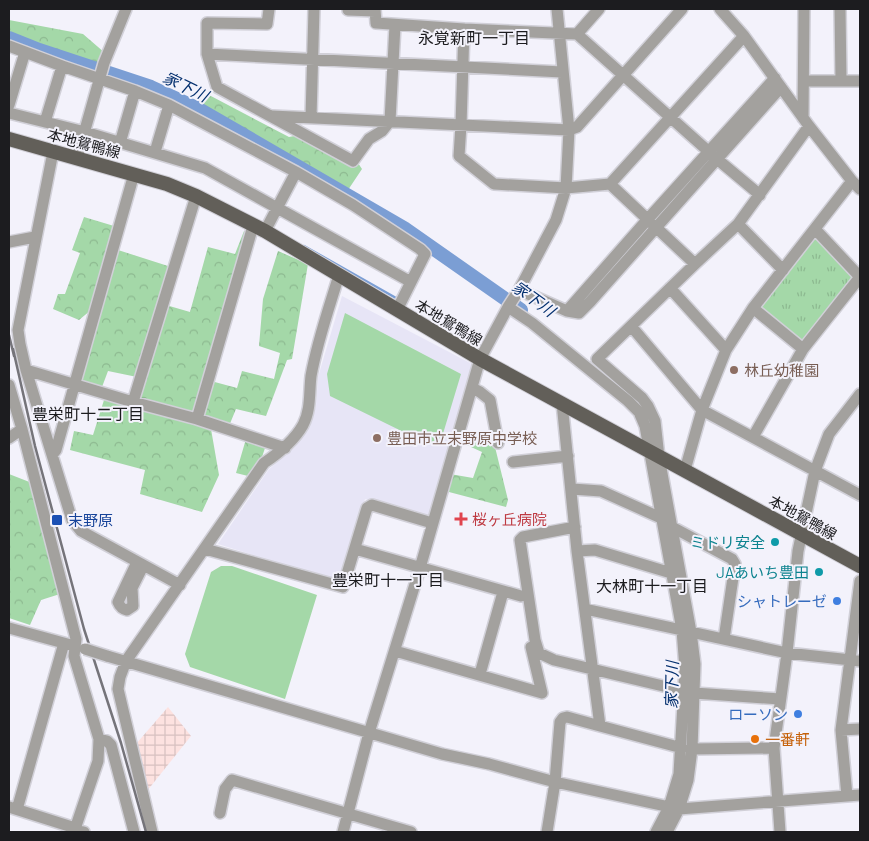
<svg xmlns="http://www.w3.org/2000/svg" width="869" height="841" viewBox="0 0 869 841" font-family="Barlow,'Noto Sans JP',sans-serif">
<defs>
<pattern id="industrial-grid" width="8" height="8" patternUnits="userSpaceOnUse" patternTransform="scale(1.25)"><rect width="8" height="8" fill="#fde2e0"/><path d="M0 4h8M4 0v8" fill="none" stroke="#d8c1c0"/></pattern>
<pattern id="forest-crowns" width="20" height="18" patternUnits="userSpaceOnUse" patternTransform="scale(1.25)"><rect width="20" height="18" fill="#a4d8a8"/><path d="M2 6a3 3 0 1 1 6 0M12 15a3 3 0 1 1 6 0" fill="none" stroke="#8db990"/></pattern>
<pattern id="park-tufts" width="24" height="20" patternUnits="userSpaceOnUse" patternTransform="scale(1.25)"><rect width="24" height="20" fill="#a4d8a8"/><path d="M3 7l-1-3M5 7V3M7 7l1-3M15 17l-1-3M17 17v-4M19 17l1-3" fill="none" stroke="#8db990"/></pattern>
</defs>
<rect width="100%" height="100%" fill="#f3f2fb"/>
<path fill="url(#industrial-grid)" d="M 168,707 L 191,736 L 147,791 L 136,744 Z"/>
<path fill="#e7e5f6" d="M 342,296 L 474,365 L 429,518 L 365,499 L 341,583 L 218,544 L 269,469 L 294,448 L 309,428 L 316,406 L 318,377 Z"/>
<path fill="url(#forest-crowns)" d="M 9,20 L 83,34 L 105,53 L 99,67 L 41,48 L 9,35 Z
M 209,95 L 289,137 L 299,135 L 358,163 L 362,169 L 348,190 L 199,106 Z
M 84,217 L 114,226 L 91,310 L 79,320 L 53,309 L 58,294 L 65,294 L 80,253 L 72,250 Z
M 244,231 L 249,232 L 195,416 L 137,398 L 166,305 L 190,312 L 208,247 L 235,254 Z
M 118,250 L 168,266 L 137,377 L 108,371 L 102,387 L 80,380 Z
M 278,251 L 308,264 L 292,359 L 287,360 L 266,416 L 236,409 L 229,426 L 201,416 L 211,381 L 237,388 L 242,371 L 274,379 L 280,353 L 259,346 L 263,299 Z
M 104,400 L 211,429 L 219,475 L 202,512 L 140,494 L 145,470 L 70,450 L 74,431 L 93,435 Z
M 462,436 L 495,447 L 508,500 L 506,507 L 449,492 L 450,474 L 473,478 L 482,452 L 460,442 Z
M 246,439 L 266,445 L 261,460 L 248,476 L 236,473 Z
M 9,474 L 32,483 L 60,594 L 41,600 L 30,625 L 9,618 Z"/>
<path fill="url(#park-tufts)" d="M 814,238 L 816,238 L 854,278 L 805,339 L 799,341 L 763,309 L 761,305 Z"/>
<path fill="#a4d8a8" d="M 345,313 L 461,374 L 442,437 L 428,444 L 330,396 L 327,374 Z
M 221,566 L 232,566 L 317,595 L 285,699 L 190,667 L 185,654 L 211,572 Z"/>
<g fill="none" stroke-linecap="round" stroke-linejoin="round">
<path stroke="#7b9ed4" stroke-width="2.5" d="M 304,246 L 396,298"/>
<path stroke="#7b9ed4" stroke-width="14" d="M 9,38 L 39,50 L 151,87 L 197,108 L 404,228 L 521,310
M 605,375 L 639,403 L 645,413"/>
<g stroke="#d1d0d8" stroke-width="14">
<path id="minor" d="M 269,9 L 267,24 L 207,23 L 207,54 L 217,87 L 353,161 L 369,139 L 382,131 L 390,121 L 395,25
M 375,9 L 376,23 L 464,29
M 599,9 L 577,34 L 717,159 L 760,195
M 720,9 L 744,36 L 809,126 L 852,181 L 860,189
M 840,9 L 841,80
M 348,10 L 375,11
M 577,34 L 464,29 L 461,125 L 459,156 L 494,184 L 566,188 L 610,184 L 744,36
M 9,46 L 62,66 L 135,91 L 169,105 L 296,172 L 353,205 L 420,249 L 425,254 L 397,310
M 207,54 L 562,72
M 804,81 L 860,81
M 9,105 L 25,52
M 9,113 L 85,132 L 205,168 L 411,282
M 272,116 L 569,130 L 577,127 L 682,9
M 311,117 L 314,9
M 803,118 L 804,9
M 45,122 L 62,66
M 120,143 L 135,91
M 53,152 L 18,330 L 20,344 L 26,370 L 72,520 L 81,531 L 180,585
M 155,152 L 169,105
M 77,158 L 104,63 L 126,9
M 610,184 L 695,264
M 738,224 L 783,270
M 815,229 L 860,277
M 265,231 L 296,172
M 9,242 L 35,237
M 670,288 L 726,350
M 519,290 L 567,311 L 579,313 L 590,302 L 781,87
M 508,307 L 532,323 L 628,401 L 639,412 L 645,426 L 682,630 L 685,668 L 679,774 L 669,807 L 656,832
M 753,308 L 803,349
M 567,311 L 647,220 L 775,78
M 631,326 L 702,410 L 860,495
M 26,370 L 133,402 L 197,419 L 285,448
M 9,385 L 22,429 L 76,639 L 74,656 L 99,739 L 98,761 L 74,832
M 472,388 L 480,392 L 490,400 L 498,443
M 133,402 L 196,196
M 197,419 L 253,226
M 753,437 L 803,349 L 860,277
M 9,438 L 22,429
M 52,455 L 56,450 L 134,174
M 513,462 L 568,456
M 685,470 L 702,410 L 726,350 L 753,308 L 852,181
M 572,489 L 601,491 L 661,518
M 575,527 L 523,537 L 520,540 L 535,640 L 539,653 L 554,660 L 684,691
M 672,527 L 732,559 L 735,564 L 724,639
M 205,549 L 343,587 L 367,508 L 372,505 L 432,523
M 355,549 L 521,596
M 577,551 L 595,550 L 671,573
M 137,562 L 118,602 C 120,607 122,609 127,610 L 133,606 L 132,588 L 143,566
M 585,609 L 787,653 L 860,661
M 9,628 L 71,645
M 395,651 L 542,693 L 531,647 L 533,647
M 107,656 L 442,754 L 489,764 L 555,782 L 679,809 L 860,795
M 480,674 L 503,592
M 694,693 L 780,699
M 600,726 L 682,748
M 841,730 L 860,729
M 99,739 L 107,741 L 111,745 L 134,832
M 692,749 L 774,748
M 847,796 L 841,730 L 860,581
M 18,806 L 64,643
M 9,807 L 72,827 L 75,830 L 84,832
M 220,813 L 225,789 L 232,780 L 411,832
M 152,832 L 118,689 L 120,677 L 126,661 L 264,463 C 279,453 294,441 303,425 C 311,410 309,393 311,376 C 317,342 329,308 339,275
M 343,832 L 369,733 L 420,568 L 480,359 L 508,307 L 519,290 L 556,220 L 566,188 L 569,130 L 557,9
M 547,832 L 555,782 L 560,722 L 563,718 L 567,717 L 600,726 L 577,551 L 562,403
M 667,832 L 679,809 L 688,780 L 692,749 L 695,664 L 691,632 L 659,457 L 655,421 L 648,406 L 642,398 L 597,359 L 695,264 L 738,224 L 809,126
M 780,832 L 774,748 L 787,653 L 798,551 L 815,471 L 829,434 L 860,394"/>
</g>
<g stroke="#d1d0d8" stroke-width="16">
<path id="major" d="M 9,139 L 167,184 L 196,196 L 265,231 L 480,359 L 860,566"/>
</g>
<use href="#minor" stroke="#a3a19e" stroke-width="11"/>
<use href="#major" stroke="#625f59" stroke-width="14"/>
<path stroke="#75747a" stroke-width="2.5" d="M 9,335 L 14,356
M 13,349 L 35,446 L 84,629 L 121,743 L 146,832"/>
<g stroke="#d1d0d8" stroke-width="14" stroke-linecap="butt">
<path id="minor-bridge" d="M 85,649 L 107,656"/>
</g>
<use href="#minor-bridge" stroke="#a3a19e" stroke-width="11"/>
</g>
<g fill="#8d6e63" stroke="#f3f2fb" stroke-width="2">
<circle cx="734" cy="370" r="5"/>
<circle cx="377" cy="438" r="5"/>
</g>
<path fill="#e0444e" stroke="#f3f2fb" stroke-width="2" d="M458.5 511.5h5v5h5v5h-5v5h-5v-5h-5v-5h5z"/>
<rect fill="#1a4fb4" stroke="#f3f2fb" stroke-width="2" x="51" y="514" width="12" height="12" rx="2.5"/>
<g fill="#0f9aa8" stroke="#f3f2fb" stroke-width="2">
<circle cx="775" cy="542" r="5"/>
<circle cx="819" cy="572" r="5"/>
</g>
<g fill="#3f7fe0" stroke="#f3f2fb" stroke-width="2">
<circle cx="837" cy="601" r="5"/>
<circle cx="798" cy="714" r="5"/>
</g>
<circle fill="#e8710a" stroke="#f3f2fb" stroke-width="2" cx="755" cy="739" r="5"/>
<g text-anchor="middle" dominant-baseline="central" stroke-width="4" stroke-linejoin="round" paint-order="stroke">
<g font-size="15" fill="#1c1c1f" stroke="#f3f2fb">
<text transform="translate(84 143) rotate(15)">本地鴛鴨線</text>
<text transform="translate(449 322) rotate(31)">本地鴛鴨線</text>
<text transform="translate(803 517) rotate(29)">本地鴛鴨線</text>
</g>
<g font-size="15" fill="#785e54" stroke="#f3f2fb" text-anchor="start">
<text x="744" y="370">林丘幼稚園</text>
<text x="387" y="438">豊田市立末野原中学校</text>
</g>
<g font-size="15" fill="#be3a42" stroke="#f3f2fb" text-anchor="start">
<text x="472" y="519">桜ヶ丘病院</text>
</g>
<g font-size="15" fill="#164399" stroke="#f3f2fb" text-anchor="start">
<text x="68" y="520">末野原</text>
</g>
<g font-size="15" fill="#0d838f" stroke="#f3f2fb" text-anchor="end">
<text x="765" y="542">ミドリ安全</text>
<text x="809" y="572">JAあいち豊田</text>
</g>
<g font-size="15" fill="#366cbe" stroke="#f3f2fb" text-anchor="end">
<text x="827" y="601">シャトレーゼ</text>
<text x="788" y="714">ローソン</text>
</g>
<g font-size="15" fill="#c56008" stroke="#f3f2fb" text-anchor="start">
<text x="765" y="739">一番軒</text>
</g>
<g font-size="16" fill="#1c1c1f" stroke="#f3f2fb">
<text x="474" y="37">永覚新町一丁目</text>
<text x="88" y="413">豊栄町十二丁目</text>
<text x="388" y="579">豊栄町十一丁目</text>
<text x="652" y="585">大林町十一丁目</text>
</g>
<g font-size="16" font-style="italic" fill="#032f6e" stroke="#f3f2fb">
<text transform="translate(186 86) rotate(26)">家下川</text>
<text transform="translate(534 298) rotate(36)">家下川</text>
<text transform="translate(671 685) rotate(-89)">家下川</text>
</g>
</g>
<rect width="869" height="841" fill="none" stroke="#1c1c1f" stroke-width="20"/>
</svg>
